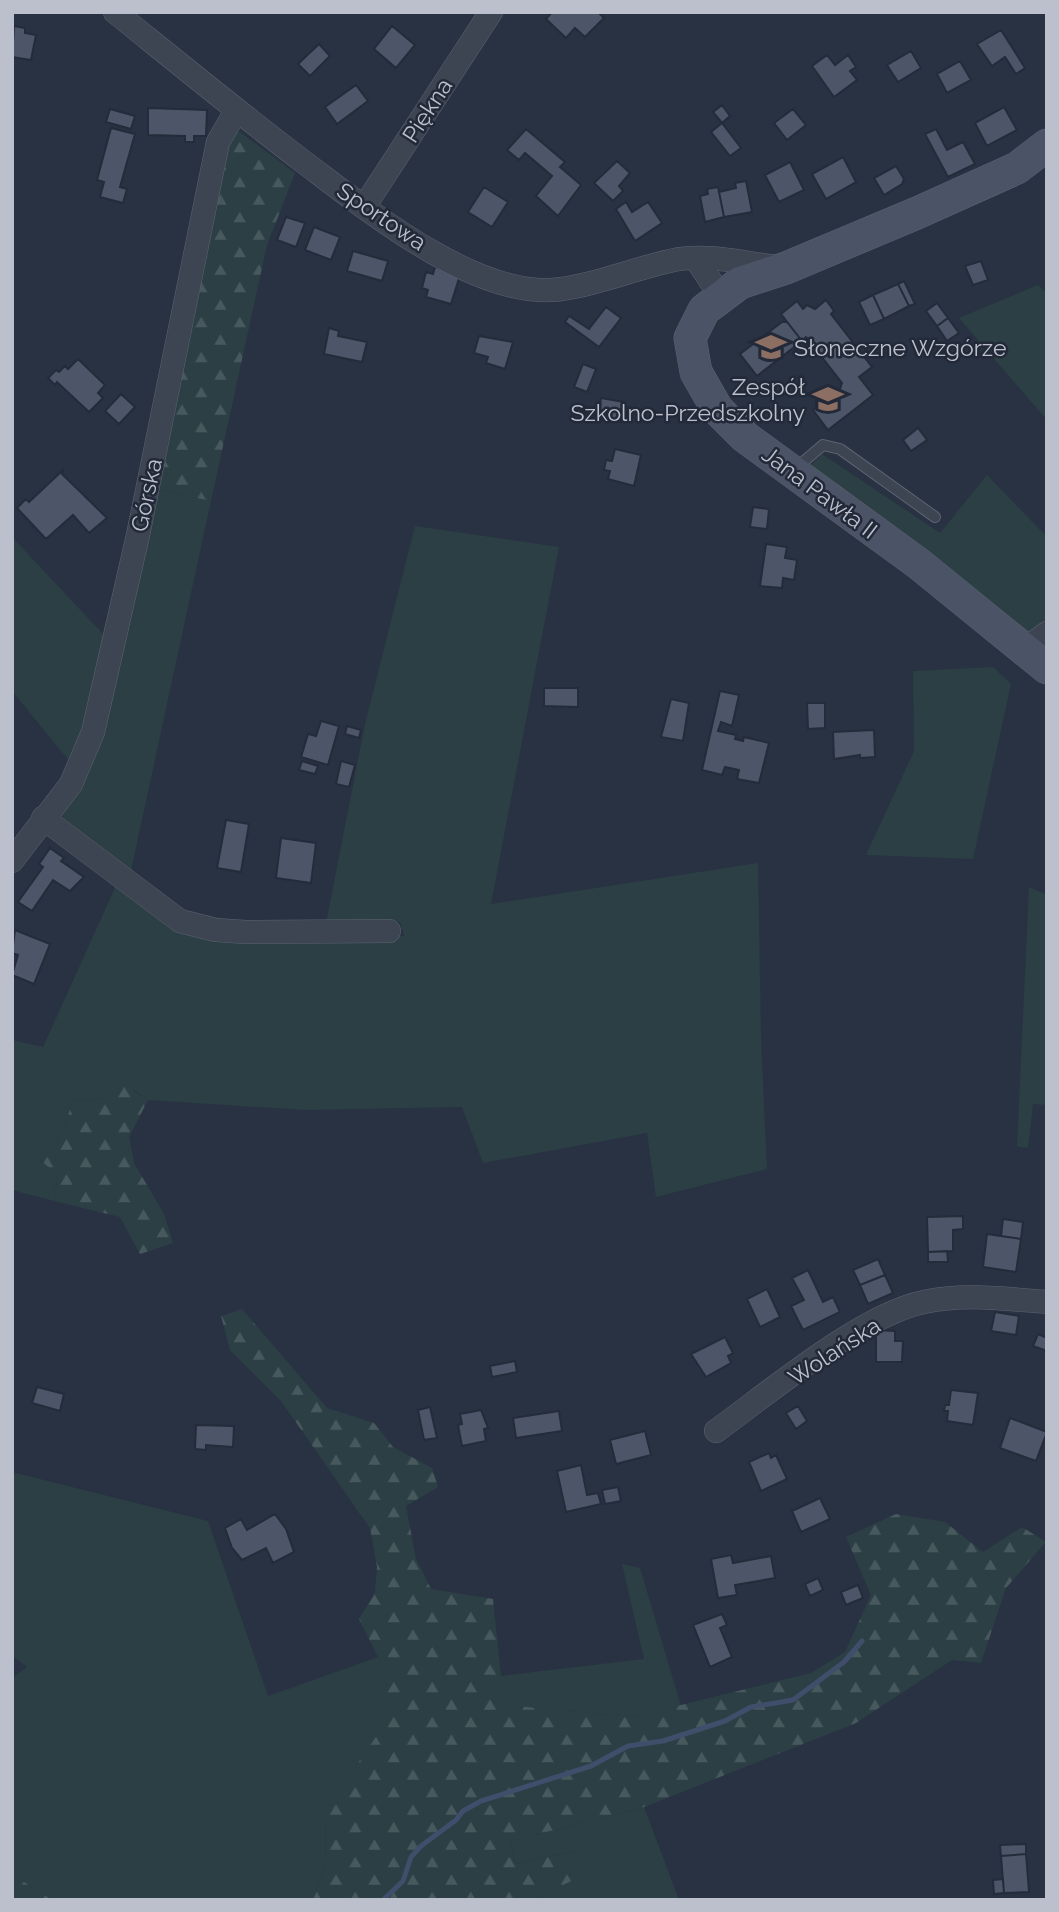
<svg xmlns="http://www.w3.org/2000/svg" width="1059" height="1912" viewBox="0 0 1059 1912" font-family="Raleway,sans-serif">
<defs>
<pattern id="forest-firs" width="22" height="20" patternUnits="userSpaceOnUse" patternTransform="scale(1.75)"><rect width="22" height="20" fill="#2b3f44"/><path d="M5 1l3.5 6h-7zM16 11l3.5 6h-7z" fill="#48595e"/></pattern>
</defs>
<rect width="100%" height="100%" fill="#293243"/>
<path fill="#2b3f44" d="M 1038,285 L 1047,294 L 1047,420 L 959,318 Z
M 822,454 L 940,533 L 987,475 L 1047,537 L 1047,622 L 1027,635 L 811,465 Z
M 151,488 L 211,501 L 130,875 L 65,825 L 61,810 Z
M 415,526 L 559,547 L 491,904 L 758,863 L 761,1039 L 767,1169 L 656,1197 L 647,1133 L 483,1163 L 462,1107 L 305,1110 L 148,1100 L 134,1090 L 107,1098 L 73,1101 L 57,1145 L 35,1156 L 58,1175 L 54,1201 L 12,1190 L 12,1040 L 43,1047 L 118,881 L 188,930 L 307,939 L 404,936 L 400,922 L 326,923 L 365,724 Z
M 12,537 L 104,635 L 90,711 L 71,763 L 12,691 Z
M 993,667 L 1011,684 L 973,859 L 866,855 L 914,751 L 913,671 Z
M 1029,887 L 1047,895 L 1047,1105 L 1033,1104 L 1028,1148 L 1017,1146 Z
M 12,1472 L 208,1521 L 268,1696 L 378,1657 L 394,1712 L 325,1811 L 326,1861 L 313,1900 L 52,1900 L 12,1874 L 12,1678 L 27,1667 L 12,1656 Z
M 622,1564 L 640,1568 L 681,1706 L 633,1717 L 503,1705 L 499,1676 L 644,1659 Z
M 644,1807 L 679,1900 L 532,1900 L 581,1876 L 574,1851 L 515,1864 L 511,1841 Z"/>
<path fill="url(#forest-firs)" d="M 236,129 L 295,173 L 267,245 L 211,501 L 151,488 L 225,141 Z
M 117,1077 L 134,1078 L 134,1091 L 148,1100 L 129,1137 L 134,1163 L 164,1214 L 173,1243 L 140,1254 L 120,1217 L 54,1201 L 58,1175 L 35,1156 L 35,1146 L 57,1145 L 73,1101 L 107,1098 Z
M 242,1309 L 327,1408 L 374,1423 L 393,1447 L 432,1468 L 438,1487 L 406,1506 L 416,1559 L 431,1589 L 493,1599 L 504,1705 L 633,1717 L 811,1673 L 845,1652 L 871,1595 L 846,1537 L 896,1514 L 945,1522 L 983,1552 L 1022,1527 L 1046,1542 L 1006,1588 L 981,1663 L 952,1660 L 856,1723 L 644,1807 L 511,1841 L 515,1864 L 575,1851 L 582,1876 L 532,1900 L 313,1900 L 326,1861 L 325,1811 L 393,1712 L 378,1657 L 359,1619 L 375,1593 L 377,1567 L 370,1528 L 281,1401 L 230,1350 L 221,1316 Z
M 12,1874 L 52,1900 L 12,1900 Z"/>
<g fill="none" stroke-linecap="round" stroke-linejoin="round">
<path stroke="#404e6b" stroke-width="5" d="M 383,1900 L 403,1881 L 411,1857 L 421,1846 L 456,1820 L 463,1811 L 481,1801 L 591,1766 L 628,1746 L 663,1741 L 725,1721 L 751,1707 L 793,1700 L 844,1662 L 862,1641"/>
</g>
<path fill="#4d5669" stroke="#242b3a" stroke-width="2" d="M 552,12 L 598,12 L 604,18 L 585,37 L 575,28 L 566,38 L 546,19 Z
M 14,26 L 25,28 L 25,33 L 36,35 L 31,60 L 12,57 Z
M 392,26 L 415,45 L 396,68 L 374,49 Z
M 1001,30 L 1025,68 L 1016,74 L 1005,57 L 992,66 L 977,44 Z
M 319,44 L 330,56 L 310,76 L 298,64 Z
M 911,51 L 921,68 L 898,82 L 887,65 Z
M 827,55 L 835,65 L 848,55 L 856,67 L 850,71 L 857,80 L 834,97 L 812,66 Z
M 960,61 L 971,80 L 947,93 L 937,74 Z
M 356,85 L 368,101 L 337,124 L 325,107 Z
M 722,105 L 730,116 L 722,123 L 713,112 Z
M 1004,107 L 1017,130 L 987,146 L 975,123 Z
M 148,108 L 207,110 L 206,136 L 194,136 L 194,142 L 185,142 L 185,136 L 148,135 Z
M 110,109 L 135,116 L 131,129 L 106,122 Z
M 793,109 L 806,125 L 787,140 L 774,123 Z
M 722,123 L 741,148 L 730,156 L 711,132 Z
M 111,128 L 135,134 L 120,187 L 127,189 L 123,203 L 100,197 L 104,182 L 97,180 Z
M 526,129 L 565,162 L 560,167 L 581,185 L 558,216 L 536,196 L 552,176 L 525,153 L 519,160 L 507,150 Z
M 936,129 L 947,150 L 963,142 L 975,164 L 948,177 L 925,134 Z
M 843,157 L 856,182 L 826,199 L 812,174 Z
M 617,161 L 630,173 L 619,186 L 623,191 L 613,201 L 594,183 Z
M 790,162 L 804,190 L 779,202 L 765,175 Z
M 896,166 L 904,179 L 902,184 L 884,195 L 874,178 Z
M 746,181 L 752,212 L 724,217 L 719,192 L 736,188 L 735,183 Z
M 484,187 L 508,202 L 492,227 L 468,212 Z
M 718,187 L 724,217 L 705,222 L 700,196 L 708,194 L 707,189 Z
M 626,202 L 632,212 L 648,202 L 662,223 L 635,241 L 616,209 Z
M 286,217 L 305,223 L 296,247 L 277,240 Z
M 314,227 L 340,237 L 331,260 L 305,250 Z
M 353,251 L 388,261 L 382,281 L 347,271 Z
M 981,261 L 988,280 L 973,285 L 965,266 Z
M 435,267 L 460,275 L 451,304 L 426,297 L 428,290 L 422,288 L 426,272 L 433,274 Z
M 904,281 L 915,304 L 909,306 L 898,284 Z
M 898,284 L 909,306 L 884,319 L 873,295 Z
M 873,295 L 884,319 L 870,325 L 859,302 Z
M 826,300 L 834,311 L 831,314 L 872,367 L 859,377 L 873,395 L 828,430 L 813,410 L 840,389 L 842,383 L 806,337 L 802,341 L 781,314 L 797,301 L 803,309 L 807,305 L 815,309 Z
M 937,303 L 948,318 L 937,326 L 926,311 Z
M 606,307 L 621,318 L 599,347 L 565,322 L 569,316 L 589,329 Z
M 948,318 L 959,333 L 947,341 L 937,326 Z
M 782,322 L 787,322 L 802,341 L 757,376 L 740,354 Z
M 329,328 L 339,331 L 338,336 L 367,342 L 362,362 L 324,354 Z
M 479,336 L 513,342 L 505,369 L 486,363 L 488,357 L 474,353 Z
M 78,359 L 105,385 L 98,393 L 103,398 L 89,412 L 57,382 L 55,385 L 48,378 L 56,370 L 59,372 L 65,366 L 68,369 Z
M 583,364 L 596,369 L 587,392 L 574,387 Z
M 121,394 L 135,407 L 119,424 L 105,411 Z
M 601,398 L 624,402 L 620,422 L 598,418 Z
M 918,428 L 927,440 L 911,451 L 903,440 Z
M 615,449 L 641,455 L 634,486 L 608,479 L 610,471 L 604,470 L 606,460 L 612,461 Z
M 63,470 L 62,474 L 107,518 L 89,533 L 73,515 L 46,539 L 17,508 L 26,499 L 29,502 Z
M 753,507 L 769,509 L 767,529 L 750,527 Z
M 766,544 L 787,547 L 785,558 L 797,560 L 794,580 L 783,578 L 782,588 L 760,586 Z
M 544,688 L 578,688 L 578,707 L 544,706 Z
M 720,691 L 739,695 L 732,726 L 721,722 L 718,731 L 736,735 L 735,739 L 743,741 L 744,737 L 769,743 L 759,783 L 737,779 L 739,770 L 725,767 L 722,775 L 702,770 Z
M 671,699 L 689,703 L 683,741 L 661,737 Z
M 807,703 L 825,703 L 825,728 L 808,729 Z
M 321,721 L 339,726 L 328,765 L 301,757 L 308,734 L 316,736 Z
M 347,726 L 361,730 L 359,738 L 345,734 Z
M 874,730 L 875,757 L 860,758 L 860,755 L 834,759 L 833,732 Z
M 302,761 L 318,766 L 315,774 L 299,770 Z
M 341,761 L 355,765 L 349,787 L 336,784 Z
M 226,820 L 249,824 L 241,872 L 217,868 Z
M 281,838 L 316,843 L 311,883 L 276,878 Z
M 50,848 L 64,858 L 61,861 L 84,877 L 70,891 L 53,880 L 32,911 L 18,902 L 43,867 L 39,864 Z
M 15,930 L 50,944 L 34,984 L 12,975 L 18,955 L 12,953 Z
M 963,1216 L 963,1229 L 953,1230 L 953,1251 L 928,1252 L 927,1217 Z
M 1003,1219 L 1023,1222 L 1021,1239 L 1001,1236 Z
M 987,1234 L 1021,1239 L 1016,1272 L 983,1267 Z
M 947,1251 L 948,1262 L 928,1262 L 928,1252 Z
M 878,1259 L 885,1275 L 860,1285 L 853,1270 Z
M 808,1270 L 823,1302 L 833,1297 L 840,1312 L 803,1330 L 791,1306 L 804,1300 L 792,1278 Z
M 885,1275 L 893,1293 L 868,1304 L 860,1285 Z
M 767,1289 L 780,1317 L 760,1327 L 747,1299 Z
M 995,1312 L 1019,1316 L 1016,1335 L 991,1331 Z
M 876,1330 L 895,1331 L 895,1341 L 903,1341 L 902,1362 L 876,1362 Z
M 1038,1334 L 1047,1338 L 1047,1351 L 1033,1346 Z
M 725,1337 L 733,1353 L 728,1356 L 731,1363 L 706,1377 L 691,1354 Z
M 515,1361 L 517,1372 L 492,1377 L 490,1366 Z
M 37,1387 L 64,1394 L 60,1411 L 32,1403 Z
M 951,1390 L 978,1393 L 973,1425 L 947,1421 L 948,1411 L 944,1411 L 945,1405 L 949,1405 Z
M 798,1406 L 807,1421 L 796,1429 L 786,1413 Z
M 430,1407 L 437,1438 L 424,1440 L 418,1410 Z
M 481,1410 L 488,1428 L 484,1429 L 486,1441 L 462,1446 L 458,1425 L 462,1424 L 460,1414 Z
M 559,1411 L 562,1431 L 516,1438 L 513,1418 Z
M 1010,1418 L 1047,1432 L 1036,1461 L 1000,1448 Z
M 196,1425 L 234,1426 L 233,1447 L 206,1445 L 206,1450 L 195,1449 Z
M 645,1431 L 651,1455 L 616,1464 L 610,1440 Z
M 769,1453 L 771,1458 L 776,1455 L 787,1479 L 761,1491 L 749,1462 Z
M 581,1465 L 587,1495 L 598,1493 L 601,1504 L 566,1512 L 557,1471 Z
M 618,1487 L 621,1501 L 605,1504 L 602,1490 Z
M 820,1498 L 830,1519 L 801,1532 L 792,1511 Z
M 275,1514 L 286,1529 L 294,1552 L 273,1563 L 266,1548 L 242,1560 L 232,1548 L 225,1528 L 241,1519 L 247,1530 Z
M 731,1555 L 733,1563 L 771,1556 L 775,1578 L 735,1585 L 737,1595 L 718,1598 L 711,1559 Z
M 818,1578 L 823,1590 L 810,1596 L 805,1584 Z
M 858,1585 L 863,1598 L 846,1605 L 841,1592 Z
M 722,1614 L 727,1625 L 720,1628 L 732,1657 L 710,1667 L 693,1625 Z
M 1026,1844 L 1026,1854 L 1001,1856 L 1000,1845 Z
M 1026,1854 L 1029,1892 L 1004,1893 L 1001,1856 Z
M 1003,1879 L 1004,1893 L 994,1894 L 993,1880 Z"/>
<g fill="none" stroke-linecap="round" stroke-linejoin="round">
<g stroke="#5c6270" stroke-width="12">
<path id="lane" d="M 796,468 L 823,445 L 840,449 L 935,517"/>
</g>
<g stroke="#5c6270" stroke-width="24">
<path id="street" d="M 115,12 C 177,62 238,112 301,160 C 364,207 469,294 551,290 C 589,288 640,266 679,259 C 710,254 748,264 779,267
M 364,207 L 491,12
M 696,259 L 721,297
M 1024,650 L 1047,633
M 43,818 L 180,921 L 216,930 L 245,932 L 389,931
M 12,861 L 71,784 L 93,732 L 138,535 L 218,142 L 236,111
M 716,1431 C 770,1392 861,1315 924,1302 C 964,1293 1006,1299 1047,1302"/>
</g>
<g stroke="#5c6270" stroke-width="33">
<path id="secondary" d="M 1047,145 L 1017,168 L 917,213 L 786,268 L 740,283 L 704,310 L 690,338 L 696,372 L 717,409 L 745,437 L 919,564 L 1047,668"/>
</g>
<use href="#lane" stroke="#3d4553" stroke-width="10"/>
<use href="#street" stroke="#3d4553" stroke-width="23"/>
<use href="#secondary" stroke="#4b5366" stroke-width="32"/>
</g>
<defs>
<g id="school-bare" transform="scale(2.415)"><path d="M0-5L7-2L0 1L-7-2ZM-4 1L0 2.5L4 1V4Q0 6-4 4Z" fill="#8d6e63" stroke="#222938" stroke-width="2.5" paint-order="stroke"/></g>
</defs>
<g fill-rule="evenodd">
<use href="#school-bare" x="771" y="347"/>
<use href="#school-bare" x="828" y="399"/>
</g>
<g text-anchor="middle" dominant-baseline="central" stroke-width="5" stroke-linejoin="round" paint-order="stroke">
<g font-size="23" fill="#bbc0cc" stroke="#222938">
<text transform="translate(427 110) rotate(-57)">Piękna</text>
<text transform="translate(382 216) rotate(34)">Sportowa</text>
<text transform="translate(820 492) rotate(37)">Jana Pawła II</text>
<text transform="translate(146 495) rotate(-78)">Górska</text>
<text transform="translate(834 1351) rotate(-33)">Wolańska</text>
</g>
<g font-size="23" fill="#bbc0cc" stroke="#222938" text-anchor="start">
<text x="794" y="347">Słoneczne Wzgórze</text>
<text x="805" y="386" text-anchor="end">Zespół<tspan x="805" dy="26">Szkolno-Przedszkolny</tspan></text>
</g>
</g>
<rect width="1059" height="1912" fill="none" stroke="#bbc0cc" stroke-width="28"/>
</svg>
